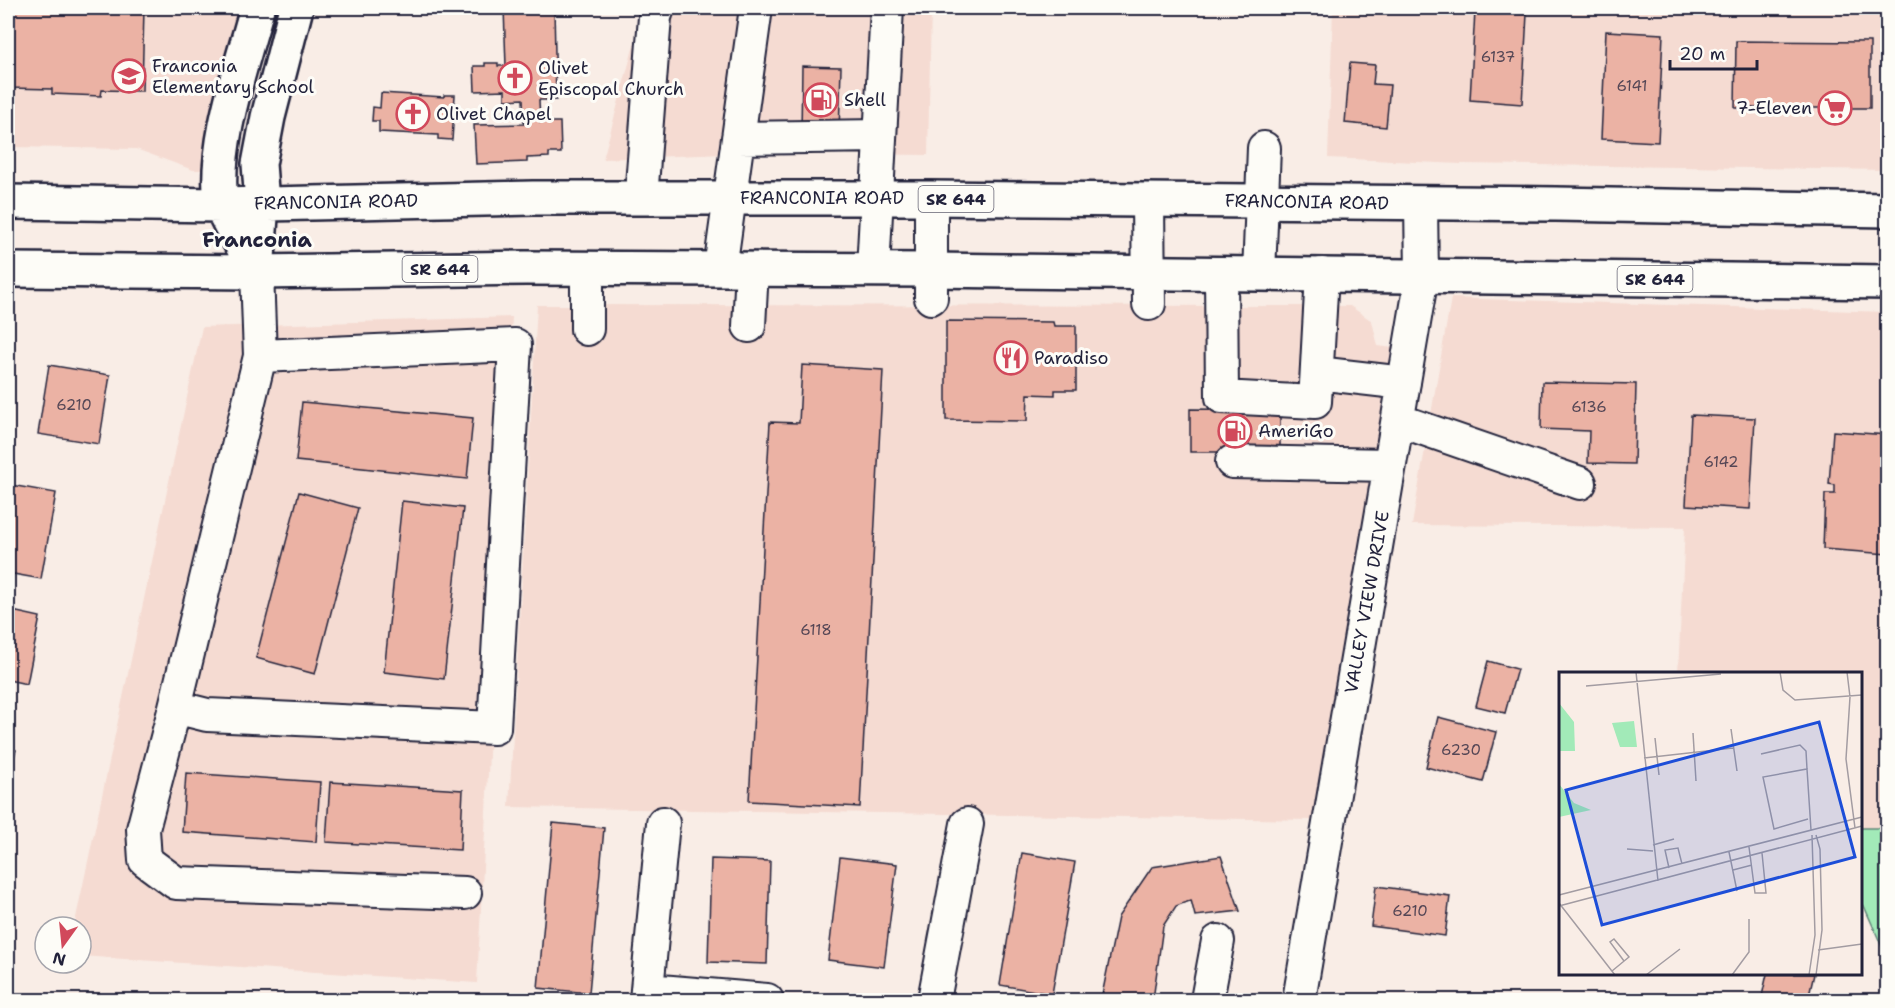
<svg xmlns="http://www.w3.org/2000/svg" width="1895" height="1008" viewBox="0 0 1895 1008" font-family="'Shantell Sans',sans-serif">
<rect width="100%" height="100%" fill="#f9ede6"/>
<filter id="ink" filterUnits="userSpaceOnUse"><feTurbulence type="fractalNoise" baseFrequency=".0167" numOctaves="2"/><feDisplacementMap in="SourceGraphic" scale="12" xChannelSelector="R" yChannelSelector="G"/><feConvolveMatrix kernelMatrix="1 2 1 2 8 2 1 2 1" color-interpolation-filters="sRGB"/></filter>
<g filter="url(#ink)">
<path fill="#f5dbd2" d="M 8,8 L 266,8 L 204,170 L 193,170 L 136,149 L 8,147 Z
M 644,8 L 931,8 L 928,155 L 748,153 L 603,159 Z
M 1333,8 L 1887,8 L 1887,170 L 1461,164 L 1328,158 Z
M 1451,298 L 1887,312 L 1887,828 L 1861,828 L 1860,674 L 1678,673 L 1685,527 L 1412,525 Z
M 537,305 L 1350,306 L 1372,321 L 1378,346 L 1393,348 L 1314,820 L 509,807 Z
M 512,317 L 477,983 L 81,956 L 81,927 L 74,927 L 202,327 Z"/>
<path fill="#a2eab8" stroke="#62867a" stroke-width="1.5" d="M 1860,828 L 1887,828 L 1887,958 L 1864,906 L 1861,903 Z"/>
<path fill="#ebb2a4" stroke="#22223b" stroke-width="1.5" d="M 13,8 L 144,8 L 142,91 L 102,90 L 101,96 L 52,94 L 52,89 L 10,88 Z
M 504,8 L 554,8 L 556,100 L 539,100 L 540,122 L 560,122 L 561,153 L 549,153 L 549,157 L 527,158 L 527,162 L 476,164 L 474,125 L 524,124 L 523,99 L 505,100 L 505,90 L 475,91 L 474,66 L 485,66 L 485,63 L 498,63 L 498,66 L 506,66 Z
M 1475,11 L 1527,14 L 1522,104 L 1470,100 Z
M 1606,31 L 1663,34 L 1658,142 L 1601,139 Z
M 1736,41 L 1870,42 L 1870,108 L 1735,108 Z
M 1350,63 L 1375,65 L 1373,84 L 1390,85 L 1386,127 L 1345,123 Z
M 802,66 L 841,67 L 839,134 L 801,134 Z
M 381,93 L 444,97 L 444,95 L 455,95 L 452,140 L 438,139 L 438,135 L 379,132 L 379,121 L 372,121 L 373,107 L 380,108 Z
M 946,321 L 1053,322 L 1054,326 L 1076,326 L 1076,390 L 1055,390 L 1055,395 L 1028,394 L 1027,421 L 946,420 Z
M 49,365 L 110,375 L 99,444 L 38,434 Z
M 802,365 L 883,370 L 860,807 L 749,801 L 770,422 L 799,423 Z
M 1542,382 L 1636,384 L 1634,464 L 1588,463 L 1589,431 L 1541,429 Z
M 302,402 L 473,418 L 467,479 L 296,461 Z
M 1190,409 L 1280,410 L 1280,452 L 1190,452 Z
M 1691,415 L 1755,418 L 1750,509 L 1686,505 Z
M 1833,431 L 1888,435 L 1888,554 L 1823,549 L 1825,494 L 1835,494 L 1835,485 L 1829,484 Z
M 11,485 L 56,493 L 41,579 L 8,573 L 8,505 Z
M 299,492 L 358,508 L 315,674 L 256,658 Z
M 402,501 L 463,508 L 444,679 L 384,672 Z
M 8,610 L 40,617 L 27,684 L 8,680 Z
M 1488,661 L 1517,669 L 1505,713 L 1476,706 Z
M 1438,717 L 1496,732 L 1483,782 L 1426,767 Z
M 8,747 L 16,750 L 8,780 Z
M 186,773 L 320,782 L 316,842 L 182,832 Z
M 330,782 L 463,790 L 460,850 L 326,842 Z
M 553,823 L 604,828 L 589,993 L 538,988 Z
M 1022,853 L 1075,862 L 1052,994 L 1000,985 Z
M 1221,856 L 1240,911 L 1195,916 L 1191,900 L 1176,906 L 1163,926 L 1153,1000 L 1101,1000 L 1118,917 L 1152,867 Z
M 840,857 L 897,864 L 884,967 L 828,960 Z
M 711,859 L 770,861 L 767,964 L 708,962 Z
M 1376,886 L 1450,896 L 1445,936 L 1371,926 Z
M 1767,974 L 1814,974 L 1808,1000 L 1779,1000 L 1762,996 Z"/>
<g fill="none" stroke-linecap="round" stroke-linejoin="round">
<g stroke="#22223b" stroke-width="36">
<path id="minor" d="M 738,138 L 880,136
M 641,198 L 655,17 L 658,8
M 1148,201 L 1149,304
M 587,269 L 587,329
M 720,269 L 756,8
M 873,270 L 887,8
M 257,272 L 260,356 L 175,707 L 207,715 L 494,728 L 515,345 L 260,356
M 1221,273 L 1222,397 L 1315,402 L 1322,274
M 1259,274 L 1264,148
M 931,298 L 931,198
M 749,326 L 752,269
M 1317,373 L 1404,383
M 1398,420 L 1580,483
M 1232,462 L 1390,465
M 175,707 L 143,829 L 145,860 L 176,883 L 465,893
M 648,990 L 767,1000
M 646,1000 L 663,823
M 934,1000 L 967,824
M 1207,1000 L 1218,941
M 1299,1000 L 1422,276 L 1421,203"/>
</g>
<g stroke="#22223b" stroke-width="38">
<path id="major" d="M 257,8 C 242,65 213,144 221,203 C 223,215 250,258 257,272
M 8,202 L 221,205 L 533,198 L 931,198 L 1556,204 L 1888,210
M 8,270 L 257,272 L 526,268 L 932,270 L 1888,282
M 257,272 L 262,203 L 259,164 L 268,117 L 296,8"/>
</g>
<use href="#minor" stroke="#fdfcf7" stroke-width="32"/>
<use href="#major" stroke="#fdfcf7" stroke-width="33"/>
</g>
</g>
<defs>
<g id="school-ring" transform="scale(1.725)"><circle r="9.5" fill="#fdfcf7" stroke="#d1495b" stroke-width="1.5"/><path d="M0-5L7-2L0 1L-7-2ZM-4 1L0 2.5L4 1V4Q0 6-4 4Z" fill="#d1495b"/></g>
<g id="church-ring" transform="scale(1.725)"><circle r="9.5" fill="#fdfcf7" stroke="#d1495b" stroke-width="1.5"/><path d="M-1.2-6h2.4v3.5h3.3v2.4h-3.3V6h-2.4V-.1h-3.3v-2.4h3.3Z" fill="#d1495b"/></g>
<g id="fuel-ring" transform="scale(1.725)"><circle r="9.5" fill="#fdfcf7" stroke="#d1495b" stroke-width="1.5"/><path d="M-5.5-6h7V0h2V4h1.3V-2.5L3-4.5l.8-.8L6-3V5H2.5V1h-1V6h-7ZM-4.2-4.7v3.2H.2V-4.7Z" fill="#d1495b"/></g>
<g id="supermarket-ring" transform="scale(1.725)"><circle r="9.5" fill="#fdfcf7" stroke="#d1495b" stroke-width="1.5"/><path d="M-6-5.5h2.5l.6 2H6L4.5 2H-2.5L-4.4-4H-6ZM-1.5 3.2a1.3 1.3 0 1 0 .1 0ZM3 3.2a1.3 1.3 0 1 0 .1 0Z" fill="#d1495b"/></g>
<g id="restaurant-ring" transform="scale(1.725)"><circle r="9.5" fill="#fdfcf7" stroke="#d1495b" stroke-width="1.5"/><path d="M-5-6h1v4h1v-4h1v4h1v-4h1v5L-1.5 .5V6h-2V.5L-5-1ZM5-6V6H3V1.5H1.5Q1.5-4 5-6Z" fill="#d1495b"/></g>
</defs>
<g fill-rule="evenodd">
<use href="#school-ring" x="129" y="76"/>
<use href="#church-ring" x="515" y="78"/>
<use href="#fuel-ring" x="821" y="100"/>
<use href="#supermarket-ring" x="1835" y="108"/>
<use href="#church-ring" x="413" y="114"/>
<use href="#restaurant-ring" x="1011" y="358"/>
<use href="#fuel-ring" x="1235" y="431"/>
</g>
<g text-anchor="middle" dominant-baseline="central" stroke-width="6" stroke-linejoin="round" paint-order="stroke">
<g font-size="15" fill="#544655">
<text x="1498" y="57">6137</text>
<text x="1632" y="86">6141</text>
<text x="74" y="405">6210</text>
<text x="1589" y="407">6136</text>
<text x="1721" y="462">6142</text>
<text x="816" y="630">6118</text>
<text x="1461" y="750">6230</text>
<text x="1410" y="911">6210</text>
</g>
<g fill="#fdfcf7" stroke="#646373" stroke-width="1.5">
<rect x="918.5" y="186" width="75" height="26" rx="4.5"/>
<rect x="402.5" y="256" width="75" height="26" rx="4.5"/>
<rect x="1617.5" y="266" width="75" height="26" rx="4.5"/>
</g>
<g font-size="16" font-weight="bold" fill="#22223b">
<text x="956" y="199">SR 644</text>
<text x="440" y="269">SR 644</text>
<text x="1655" y="279">SR 644</text>
</g>
<g font-size="18" fill="#22223b" stroke="#fdfcf7" text-anchor="start">
<text x="152" y="66">Franconia<tspan x="152" dy="21">Elementary School</tspan></text>
<text x="538" y="68">Olivet<tspan x="538" dy="21">Episcopal Church</tspan></text>
<text x="844" y="100">Shell</text>
<text x="1812" y="108" text-anchor="end">7-Eleven</text>
<text x="436" y="114">Olivet Chapel</text>
<text x="1034" y="358">Paradiso</text>
<text x="1258" y="431">AmeriGo</text>
</g>
<g font-size="18" fill="#22223b" stroke="#fdfcf7">
<text x="822" y="198">FRANCONIA ROAD</text>
<text transform="translate(336 202) rotate(-1)">FRANCONIA ROAD</text>
<text transform="translate(1307 202) rotate(1)">FRANCONIA ROAD</text>
<text transform="translate(1367 602) rotate(-80)">VALLEY VIEW DRIVE</text>
</g>
<g font-size="21" font-weight="bold" fill="#22223b" stroke="#fdfcf7">
<text x="257" y="240">Franconia</text>
</g>
</g>
<g transform="translate(1559 672)">
<rect width="303" height="303" fill="#f9ede6"/>
<path d="M 0,31 L 15,50 L 16,79 L 0,79 ZM 75,49 L 78,75 L 61,75 L 53,51 ZM 0,112 L 15,131 L 32,138 L 0,145 Z" fill="#a2eab8"/>
<path fill="none" stroke="#a39ca2" stroke-width="1.5" d="M 77,0 L 99,209M 221,0 L 224,18 L 236,28 L 303,23M 288,0 L 291,25 L 287,87 L 296,156M 27,14 L 162,2M 172,57 L 178,99M 134,61 L 137,109M 96,66 L 100,103M 202,82 L 241,73 L 247,79 L 248,97M 85,86 L 174,76M 249,147 L 215,157 L 204,105 L 248,97 L 252,158M 257,163 L 261,177 L 263,258 L 257,303M 94,173 L 115,167M 190,175 L 196,221 L 207,221 L 203,181M 68,177 L 94,179M 170,180 L 178,219M 110,196 L 106,178 L 119,176 L 123,192M 174,198 L 193,193M 0,223 L 303,145M 0,231 L 56,303M 0,234 L 303,154M 259,278 L 303,272M 53,299 L 70,285 L 55,267 L 51,270 L 65,289M 87,303 L 121,277M 173,303 L 190,280 L 190,247M 250,303 L 256,263 L 253,163"/>
<path fill="#1d4ed8" fill-opacity="0.15" stroke="#1d4ed8" stroke-width="3" d="M 260,50 L 296,185 L 43,253 L 7,118 Z"/>
<rect width="303" height="303" fill="none" stroke="#22223b" stroke-width="3"/>
</g>
<rect width="1895" height="1008" fill="none" stroke="#fdfcf7" stroke-width="30"/>
<rect x="15" y="15" width="1865" height="978" fill="none" stroke="#22223b" stroke-width="2" filter="url(#ink)"/>
<g transform="translate(63 945) rotate(195)"><circle r="28" fill="#fdfcf7" stroke="#a5a5ac" stroke-width="1.5"/>
<path d="M0-4.5L10 22L0 15L-10 22Z" fill="#d1495b"/>
<text y="-9" font-size="16" font-weight="bold" text-anchor="middle" fill="#22223b">N</text>
</g>
<path d="M1670 60v9h87v-9" fill="none" stroke="#22223b" stroke-width="3"/>
<text x="1679" y="60" font-size="18" fill="#22223b" stroke="#fdfcf7" stroke-width="4.5" paint-order="stroke">20 m</text>
</svg>
